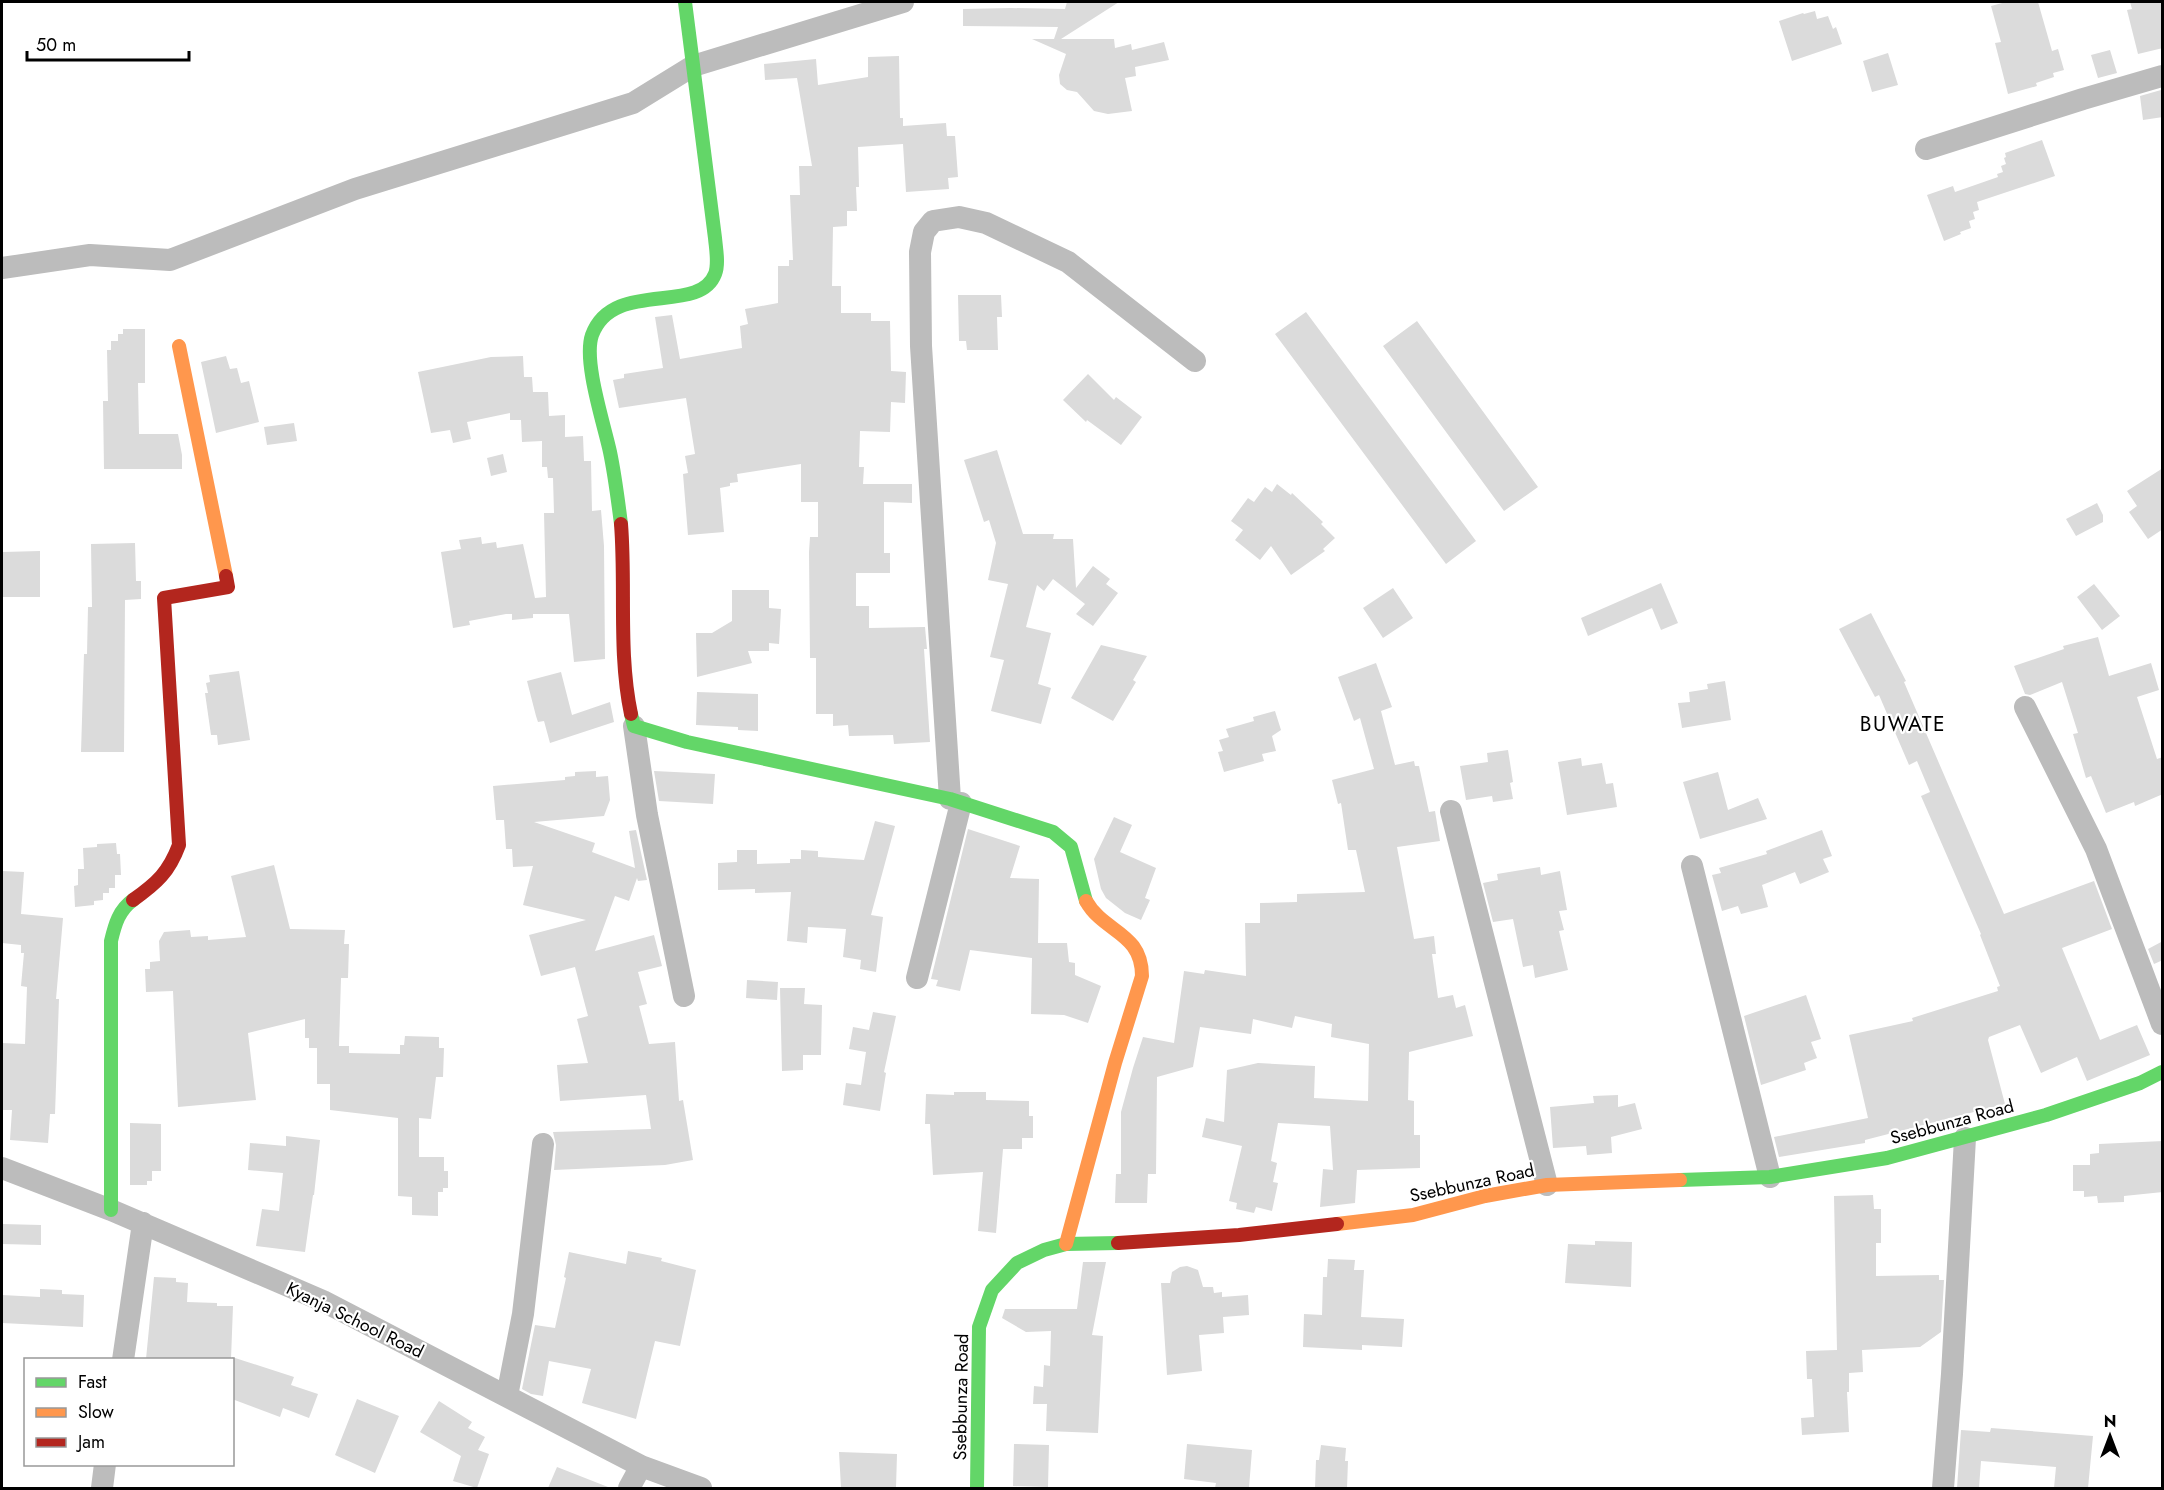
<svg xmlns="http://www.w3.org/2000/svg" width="2164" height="1490" viewBox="0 0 2164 1490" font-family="Jost,sans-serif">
<rect width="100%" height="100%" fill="#fff"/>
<path fill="#dbdbdb" d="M 1067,2 L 1119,2 L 1061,39 L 1114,39 L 1115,48 L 1131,44 L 1132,50 L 1164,42 L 1169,60 L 1135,67 L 1136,76 L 1125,78 L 1132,111 L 1108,114 L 1094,111 L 1077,92 L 1067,90 L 1060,84 L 1059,75 L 1066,54 L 1032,39 L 1054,39 L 1058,27 L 963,26 L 963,9 L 1011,8 L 1065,9 Z
M 2006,2 L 2038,2 L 2052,51 L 2058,49 L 2064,70 L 2053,73 L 2054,77 L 2036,83 L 2037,86 L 2008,94 L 1995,43 L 2001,42 L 1991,6 Z
M 2130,2 L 2163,2 L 2163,48 L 2138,54 L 2127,10 L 2132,9 Z
M 1815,11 L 1817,19 L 1828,16 L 1833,29 L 1836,27 L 1842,44 L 1792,61 L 1779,21 L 1803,13 L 1804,14 Z
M 2110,50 L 2117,73 L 2098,78 L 2091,55 Z
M 1888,53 L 1898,85 L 1872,92 L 1863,61 Z
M 899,56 L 900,118 L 903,118 L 903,126 L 946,123 L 947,136 L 955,136 L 958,177 L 948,178 L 949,189 L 906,192 L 903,144 L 858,147 L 859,187 L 856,187 L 857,211 L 847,211 L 847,226 L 833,227 L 832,286 L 841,286 L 841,313 L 871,313 L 871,321 L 890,321 L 891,371 L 906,372 L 905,403 L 891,402 L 890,432 L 860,431 L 859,467 L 864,467 L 863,484 L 912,484 L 912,503 L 884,502 L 884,553 L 890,553 L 890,573 L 856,573 L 856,606 L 869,606 L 869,628 L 925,627 L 927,649 L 924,649 L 930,742 L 894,744 L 893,735 L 849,736 L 848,725 L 833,726 L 833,714 L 816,714 L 816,658 L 810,658 L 809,552 L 810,537 L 818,537 L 818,502 L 801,502 L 801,464 L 737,474 L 738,482 L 730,483 L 730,486 L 720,488 L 724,532 L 688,535 L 683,474 L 688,473 L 685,456 L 695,454 L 686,398 L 619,408 L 613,380 L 624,378 L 624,374 L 663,368 L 655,317 L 672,315 L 680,359 L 742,348 L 740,326 L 748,324 L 745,309 L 778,303 L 778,266 L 789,266 L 789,260 L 793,260 L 790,195 L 800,195 L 799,166 L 812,166 L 797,78 L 765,80 L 764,64 L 816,59 L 818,85 L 868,77 L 868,57 Z
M 2161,90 L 2163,90 L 2163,117 L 2143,120 L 2140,96 Z
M 2042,140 L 2055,176 L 1977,202 L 1979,210 L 1973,212 L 1975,219 L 1969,221 L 1971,228 L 1960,232 L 1961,234 L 1944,241 L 1927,195 L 1953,186 L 1955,192 L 1998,177 L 1997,174 L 2003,172 L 2001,166 L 2006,164 L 2004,158 L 2006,157 L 2005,153 Z
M 958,295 L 1001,295 L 1002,317 L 997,317 L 998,350 L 967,350 L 966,341 L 959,341 Z
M 1306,312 L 1476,541 L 1446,564 L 1275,334 Z
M 1417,321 L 1538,487 L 1504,511 L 1383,346 Z
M 123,329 L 145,329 L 145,383 L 138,383 L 139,434 L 178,434 L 182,455 L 182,469 L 104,469 L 103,401 L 108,401 L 107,350 L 111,350 L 111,341 L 118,341 L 118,334 L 123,334 Z
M 226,356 L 230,369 L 237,368 L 241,383 L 249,381 L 259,422 L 216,433 L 201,362 Z
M 523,356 L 524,377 L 532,377 L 533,392 L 548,392 L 549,416 L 565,415 L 565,437 L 583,436 L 584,461 L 591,461 L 592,511 L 601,510 L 604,546 L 605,659 L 574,662 L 569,614 L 533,614 L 533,618 L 512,620 L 512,614 L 506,614 L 469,621 L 470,625 L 453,628 L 441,552 L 461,549 L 459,540 L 481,537 L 482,544 L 496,542 L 497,548 L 523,544 L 535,598 L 546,597 L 544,513 L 554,513 L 553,478 L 548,478 L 547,467 L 542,467 L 542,441 L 522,442 L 521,420 L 510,420 L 510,413 L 467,422 L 471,439 L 453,443 L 450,430 L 431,433 L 418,372 L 491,357 Z
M 1088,374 L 1114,400 L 1116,397 L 1142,417 L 1121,445 L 1087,420 L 1086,422 L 1063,400 Z
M 294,423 L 297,441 L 267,445 L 264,427 Z
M 997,450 L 1023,534 L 1054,534 L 1053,539 L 1073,539 L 1076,588 L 1093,566 L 1110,579 L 1106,584 L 1118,593 L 1093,626 L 1076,614 L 1085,604 L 1053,579 L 1044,591 L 1037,585 L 1026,627 L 1051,633 L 1038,684 L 1051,688 L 1041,724 L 991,711 L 1004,660 L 990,657 L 1008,584 L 988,580 L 996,543 L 989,520 L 984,522 L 964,460 Z
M 503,454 L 507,472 L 491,476 L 487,458 Z
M 2163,468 L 2163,529 L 2148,539 L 2129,512 L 2137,506 L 2127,491 Z
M 1277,484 L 1291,495 L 1292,493 L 1323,522 L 1321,524 L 1335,538 L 1323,549 L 1325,551 L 1291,575 L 1271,546 L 1260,560 L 1235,540 L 1243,530 L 1231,521 L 1248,498 L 1254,502 L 1265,487 L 1272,492 Z
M 2097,503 L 2103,515 L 2103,522 L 2076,536 L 2066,519 Z
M 135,543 L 136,581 L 141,581 L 141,599 L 125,600 L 124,752 L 81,752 L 84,654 L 87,654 L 88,607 L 92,607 L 91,544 Z
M 40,551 L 40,597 L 3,597 L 3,552 Z
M 1661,583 L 1678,623 L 1661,630 L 1652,608 L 1588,636 L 1581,618 Z
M 2094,584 L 2120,616 L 2102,630 L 2077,597 Z
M 1393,588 L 1413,618 L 1383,638 L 1363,608 Z
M 732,590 L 769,590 L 769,608 L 781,609 L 779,644 L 769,643 L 769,651 L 748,651 L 752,663 L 697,677 L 696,633 L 712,633 L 732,621 Z
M 1871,613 L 1906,681 L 1904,682 L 2004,914 L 2094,881 L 2112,929 L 2062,948 L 2100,1040 L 2137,1025 L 2150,1055 L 2087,1081 L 2077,1057 L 2041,1073 L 2020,1025 L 1989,1037 L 1988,1040 L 2005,1104 L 1865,1140 L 1865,1143 L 1779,1157 L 1774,1137 L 1868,1118 L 1849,1035 L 1913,1021 L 1912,1018 L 1998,991 L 1997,987 L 2000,986 L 1980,935 L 1981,934 L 1921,796 L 1930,792 L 1917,761 L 1909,765 L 1879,695 L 1875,697 L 1839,629 Z
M 2098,637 L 2109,676 L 2151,663 L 2159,690 L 2137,697 L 2157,759 L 2163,757 L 2163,794 L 2135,806 L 2134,802 L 2106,813 L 2091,776 L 2086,778 L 2073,734 L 2078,733 L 2062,682 L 2030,695 L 2025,694 L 2014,666 L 2064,649 L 2063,646 Z
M 1101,645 L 1147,656 L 1133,680 L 1136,682 L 1113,721 L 1071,698 Z
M 1376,663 L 1392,707 L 1381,711 L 1395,765 L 1414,761 L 1415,766 L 1419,766 L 1429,812 L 1435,811 L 1440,841 L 1397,847 L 1414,939 L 1434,936 L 1436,954 L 1432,954 L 1438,998 L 1453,995 L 1456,1008 L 1465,1005 L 1473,1036 L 1409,1052 L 1408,1100 L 1414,1101 L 1414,1135 L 1420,1135 L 1420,1168 L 1357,1170 L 1355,1203 L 1320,1207 L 1323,1169 L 1333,1170 L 1330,1126 L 1278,1123 L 1271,1161 L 1277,1163 L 1273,1182 L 1278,1183 L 1272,1211 L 1256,1207 L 1254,1213 L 1236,1209 L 1237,1203 L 1229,1201 L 1242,1146 L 1202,1137 L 1206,1118 L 1224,1122 L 1227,1070 L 1258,1063 L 1315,1066 L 1314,1098 L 1368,1101 L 1369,1044 L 1331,1037 L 1332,1024 L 1295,1016 L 1292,1028 L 1253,1019 L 1251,1034 L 1200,1027 L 1193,1067 L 1157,1077 L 1156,1174 L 1148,1174 L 1147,1203 L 1115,1203 L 1116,1174 L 1121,1174 L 1121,1112 L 1133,1068 L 1143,1037 L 1174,1043 L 1184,971 L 1204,974 L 1205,970 L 1246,976 L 1245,923 L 1260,923 L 1260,903 L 1297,902 L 1297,894 L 1365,892 L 1356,850 L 1348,850 L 1341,803 L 1338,804 L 1332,780 L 1374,769 L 1360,718 L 1354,721 L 1338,677 Z
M 239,671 L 250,740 L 218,745 L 217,735 L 211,735 L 205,693 L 208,693 L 206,683 L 210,682 L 209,675 Z
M 561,672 L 572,715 L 610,702 L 614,722 L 550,743 L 544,721 L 538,722 L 536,716 L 527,681 Z
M 1725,681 L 1731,720 L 1682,728 L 1678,703 L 1690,702 L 1689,692 L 1708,689 L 1707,684 Z
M 697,692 L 758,694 L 758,731 L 738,730 L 738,727 L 696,725 Z
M 1275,711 L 1281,730 L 1272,736 L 1276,751 L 1262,754 L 1264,761 L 1224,772 L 1218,752 L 1223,751 L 1219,740 L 1229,737 L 1226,729 L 1254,721 L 1253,717 Z
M 1508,750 L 1513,782 L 1510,783 L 1513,799 L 1493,802 L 1492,796 L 1466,800 L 1460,766 L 1488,762 L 1487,753 Z
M 1581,758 L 1582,766 L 1602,763 L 1606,784 L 1613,783 L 1617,807 L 1567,815 L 1558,762 Z
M 596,771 L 596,777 L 608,776 L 610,800 L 604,816 L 534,822 L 595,843 L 592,852 L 635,868 L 629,831 L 636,830 L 647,880 L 638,881 L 637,878 L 629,901 L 615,896 L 595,951 L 654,935 L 662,966 L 638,972 L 647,1004 L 639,1006 L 649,1044 L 675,1042 L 679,1101 L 683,1100 L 693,1160 L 665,1165 L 554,1170 L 556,1145 L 553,1132 L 651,1129 L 646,1095 L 560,1101 L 557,1065 L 588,1063 L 577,1019 L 588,1016 L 575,967 L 541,976 L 529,935 L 586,920 L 523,905 L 533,866 L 513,867 L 512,849 L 506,849 L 504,820 L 496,820 L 493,786 L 565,780 L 565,777 L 575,776 L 575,772 Z
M 654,771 L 715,774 L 713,804 L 659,801 Z
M 1718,772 L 1728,810 L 1758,798 L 1767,819 L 1700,839 L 1683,782 Z
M 1114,817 L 1132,825 L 1120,852 L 1156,868 L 1145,898 L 1150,900 L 1141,920 L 1125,913 L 1106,898 L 1101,889 L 1094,859 Z
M 875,821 L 895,826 L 871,915 L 883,917 L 876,972 L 860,969 L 861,960 L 843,957 L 846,929 L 808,927 L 807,943 L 787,941 L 791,892 L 755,893 L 755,889 L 718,890 L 718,863 L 737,862 L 737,850 L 757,850 L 757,864 L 790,863 L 790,859 L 801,859 L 801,850 L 818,851 L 818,857 L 864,860 Z
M 968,829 L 1020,846 L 1010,878 L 1039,879 L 1038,943 L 1067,943 L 1069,962 L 1075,963 L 1075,975 L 1101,986 L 1088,1023 L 1064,1015 L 1031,1014 L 1032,958 L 970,950 L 960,991 L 936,986 L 938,980 L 931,979 Z
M 1822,830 L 1832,856 L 1823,859 L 1829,872 L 1800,884 L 1795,872 L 1762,885 L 1768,907 L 1741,914 L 1738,906 L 1722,911 L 1712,875 L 1721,873 L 1719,868 L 1767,854 L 1766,851 Z
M 116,843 L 117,854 L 120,854 L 121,875 L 115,875 L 115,888 L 109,888 L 109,893 L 103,893 L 103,900 L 94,901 L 94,905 L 75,907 L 74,886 L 78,885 L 78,869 L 84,869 L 83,848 L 97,847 L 97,844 Z
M 274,865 L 290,929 L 345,930 L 344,944 L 349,944 L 348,978 L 341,978 L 339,1046 L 349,1046 L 349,1053 L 400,1054 L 400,1045 L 404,1045 L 405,1036 L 439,1037 L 439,1048 L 444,1048 L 443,1077 L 436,1077 L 431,1119 L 419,1118 L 419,1157 L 444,1157 L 444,1171 L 448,1171 L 448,1188 L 443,1188 L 443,1192 L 438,1192 L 438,1216 L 412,1215 L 412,1197 L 398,1196 L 398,1118 L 330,1110 L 330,1084 L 317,1084 L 317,1048 L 309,1048 L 309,1038 L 305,1038 L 305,1019 L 248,1033 L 256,1100 L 178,1107 L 173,991 L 146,992 L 145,969 L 150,969 L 150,962 L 160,961 L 159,941 L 164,932 L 190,930 L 191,937 L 208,936 L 208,940 L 246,937 L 231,876 Z
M 1540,867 L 1541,875 L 1560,871 L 1567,910 L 1559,911 L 1564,930 L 1559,931 L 1568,970 L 1535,978 L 1533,965 L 1523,967 L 1513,919 L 1493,922 L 1483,883 L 1498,880 L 1497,874 Z
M 2,871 L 24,872 L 21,914 L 63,918 L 56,999 L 59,999 L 55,1114 L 50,1114 L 48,1143 L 10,1140 L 12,1110 L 2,1110 L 2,1043 L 25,1044 L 27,987 L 21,986 L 24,953 L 21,953 L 21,945 L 2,943 Z
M 2163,941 L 2163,960 L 2154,964 L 2148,949 Z
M 747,980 L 778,982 L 777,1000 L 746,998 Z
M 780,988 L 805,988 L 804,1004 L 822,1005 L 821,1055 L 803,1055 L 803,1070 L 782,1071 Z
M 1806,995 L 1821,1039 L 1811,1042 L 1817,1058 L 1804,1063 L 1806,1070 L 1761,1085 L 1744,1016 Z
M 873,1012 L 896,1016 L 884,1072 L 886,1073 L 880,1111 L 843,1105 L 846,1083 L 861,1085 L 866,1052 L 849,1049 L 853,1027 L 869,1030 Z
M 954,1092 L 986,1092 L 986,1100 L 1029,1101 L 1029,1116 L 1033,1116 L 1033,1138 L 1022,1138 L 1022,1149 L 1003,1149 L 996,1233 L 978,1231 L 983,1172 L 933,1175 L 930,1124 L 925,1124 L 926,1094 L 954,1095 Z
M 1618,1095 L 1618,1107 L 1635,1103 L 1642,1129 L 1611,1137 L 1612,1153 L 1587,1155 L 1586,1146 L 1553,1148 L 1550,1107 L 1594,1103 L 1593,1096 Z
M 130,1123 L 161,1124 L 161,1171 L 152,1171 L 152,1181 L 147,1181 L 147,1185 L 130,1185 Z
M 286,1136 L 320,1140 L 314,1195 L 313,1195 L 305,1252 L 256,1246 L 262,1209 L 279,1211 L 283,1173 L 248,1170 L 250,1143 L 286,1146 Z
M 2163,1141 L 2163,1192 L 2124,1196 L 2124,1202 L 2098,1203 L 2097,1196 L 2084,1197 L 2084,1191 L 2073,1191 L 2073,1165 L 2090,1165 L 2090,1154 L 2099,1153 L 2099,1144 Z
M 1873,1195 L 1874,1209 L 1881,1209 L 1881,1243 L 1876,1243 L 1876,1276 L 1939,1275 L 1939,1280 L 1944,1280 L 1941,1332 L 1920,1347 L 1862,1350 L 1863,1372 L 1849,1373 L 1849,1392 L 1847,1392 L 1849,1432 L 1802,1435 L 1801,1418 L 1814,1417 L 1812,1379 L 1807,1379 L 1806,1351 L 1837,1350 L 1834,1196 Z
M 2,1224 L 41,1225 L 41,1245 L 2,1244 Z
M 1595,1241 L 1632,1242 L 1631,1287 L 1565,1283 L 1568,1244 L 1595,1245 Z
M 628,1251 L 662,1258 L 661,1261 L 696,1270 L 680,1346 L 655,1341 L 636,1419 L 582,1403 L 591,1369 L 549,1361 L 543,1396 L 531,1394 L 522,1389 L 535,1325 L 555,1328 L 566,1278 L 564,1277 L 569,1252 L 626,1264 Z
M 1328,1259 L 1355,1260 L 1354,1270 L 1364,1270 L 1361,1317 L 1404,1319 L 1402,1347 L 1362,1345 L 1362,1350 L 1303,1347 L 1304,1314 L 1322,1315 L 1323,1277 L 1327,1277 Z
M 1083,1262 L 1106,1262 L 1092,1335 L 1103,1336 L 1098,1433 L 1046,1431 L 1047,1404 L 1033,1404 L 1034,1386 L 1043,1387 L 1044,1365 L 1050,1366 L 1051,1331 L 1026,1332 L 1002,1318 L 1005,1309 L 1077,1309 Z
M 1187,1266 L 1198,1270 L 1203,1287 L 1213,1287 L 1214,1293 L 1222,1292 L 1222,1297 L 1248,1295 L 1249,1315 L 1223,1317 L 1224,1333 L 1199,1335 L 1202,1371 L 1167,1375 L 1161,1283 L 1170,1283 L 1172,1272 L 1180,1267 Z
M 154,1277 L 176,1278 L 176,1282 L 188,1283 L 187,1302 L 217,1303 L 217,1306 L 233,1306 L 231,1359 L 146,1359 Z
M 40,1289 L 62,1290 L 62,1294 L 84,1295 L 83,1327 L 2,1323 L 2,1295 L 40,1297 Z
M 232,1357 L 294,1377 L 291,1385 L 318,1394 L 309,1418 L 283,1408 L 280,1417 L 232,1399 Z
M 357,1399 L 399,1416 L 375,1473 L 335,1455 Z
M 439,1401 L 472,1422 L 468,1428 L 485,1437 L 478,1450 L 489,1454 L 477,1488 L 453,1481 L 461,1456 L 420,1432 Z
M 1991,1428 L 2093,1436 L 2088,1488 L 2054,1488 L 2056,1467 L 1981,1461 L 1979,1488 L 1957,1488 L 1961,1430 L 1990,1432 Z
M 1014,1444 L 1049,1445 L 1048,1487 L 1013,1486 Z
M 1187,1444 L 1252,1450 L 1249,1488 L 1215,1488 L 1216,1483 L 1184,1479 Z
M 1321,1445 L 1346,1448 L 1345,1461 L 1348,1461 L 1347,1488 L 1315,1488 L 1316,1460 L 1319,1460 Z
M 839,1452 L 897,1454 L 896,1488 L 841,1488 Z
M 557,1467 L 608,1487 L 608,1488 L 548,1488 Z"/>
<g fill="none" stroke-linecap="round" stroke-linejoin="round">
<path stroke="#bcbcbc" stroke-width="22" d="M 1926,149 L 2083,99 L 2162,76
M 2,268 L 90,255 L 170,260 L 355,189 L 633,103 L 693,66 L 903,2
M 2025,707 L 2096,849 L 2162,1024
M 634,726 L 647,815 L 684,996
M 950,799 L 921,346 L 920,252 L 924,232 L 933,221 L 959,217 L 986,223 L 1068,262 L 1195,361
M 1451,811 L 1547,1185
M 1692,866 L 1770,1177
M 917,978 L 961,803
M 2,1168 L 111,1210 L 323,1301 L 641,1466 L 701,1488
M 123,1360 L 143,1223
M 507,1396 L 523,1314 L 543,1144
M 102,1488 L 105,1464
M 629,1488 L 641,1466
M 1943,1488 L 1952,1374 L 1965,1138"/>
<path stroke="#63d668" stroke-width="14" d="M 621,524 C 618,500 615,476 610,452 C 604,424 583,361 592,335 C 613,278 699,316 715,274 C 719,264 716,249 715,238 L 685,2
M 631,714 L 634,726 L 687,742 L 950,799 L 1053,832 L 1071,847 L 1086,901
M 1680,1180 L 1770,1177 L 1887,1158 L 2046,1115 L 2140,1083 L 2162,1072
M 111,1210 L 111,941 C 115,924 119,910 133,900
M 977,1488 L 979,1327 L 992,1290 L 1017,1263 L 1044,1250 L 1066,1244 L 1118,1243"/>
<path stroke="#ff974d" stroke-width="14" d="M 179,346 L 226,576
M 1337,1224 L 1413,1215 L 1485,1196 L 1547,1185 L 1680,1180
M 1066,1244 L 1115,1063 L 1142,976 C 1142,932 1104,933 1086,901"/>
<path stroke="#b3261e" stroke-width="14" d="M 621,524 C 626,587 618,652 631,714
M 133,900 C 157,883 169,872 179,845 L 164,598 L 228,587 L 226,576
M 1118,1243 L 1239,1235 L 1337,1224"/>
</g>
<g text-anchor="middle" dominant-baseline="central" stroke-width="4.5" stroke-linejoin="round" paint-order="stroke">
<g font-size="18" fill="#000" stroke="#fff">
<text transform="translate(1952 1122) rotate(-15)">Ssebbunza Road</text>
<text transform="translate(1472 1183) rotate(-12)">Ssebbunza Road</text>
<text transform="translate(355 1320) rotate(26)">Kyanja School Road</text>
<text transform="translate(961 1397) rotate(-89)">Ssebbunza Road</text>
</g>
<g font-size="21" letter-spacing="1.5" fill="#000" stroke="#fff">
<text x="1903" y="724">BUWATE</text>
</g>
</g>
<rect width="2164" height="1490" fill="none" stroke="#000000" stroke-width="6"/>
<rect x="24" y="1358" width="210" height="108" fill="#ffffff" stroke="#999999" stroke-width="1.5"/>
<rect x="36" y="1378" width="30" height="9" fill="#63d668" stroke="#999999" stroke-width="1.5"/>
<text x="78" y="1388" font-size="18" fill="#000000">Fast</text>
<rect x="36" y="1408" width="30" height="9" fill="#ff974d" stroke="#999999" stroke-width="1.5"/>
<text x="78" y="1418" font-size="18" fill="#000000">Slow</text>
<rect x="36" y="1438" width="30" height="9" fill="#b3261e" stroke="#999999" stroke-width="1.5"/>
<text x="78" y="1448" font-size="18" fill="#000000">Jam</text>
<g transform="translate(2110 1436)" stroke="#ffffff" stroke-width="4.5" paint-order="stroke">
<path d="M0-4.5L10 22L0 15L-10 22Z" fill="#000000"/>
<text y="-9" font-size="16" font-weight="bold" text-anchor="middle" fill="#000000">N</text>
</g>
<path d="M27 51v9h162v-9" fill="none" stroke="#000000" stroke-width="3"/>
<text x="36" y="51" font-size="18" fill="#000000" stroke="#ffffff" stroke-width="4.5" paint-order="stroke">50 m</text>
</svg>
